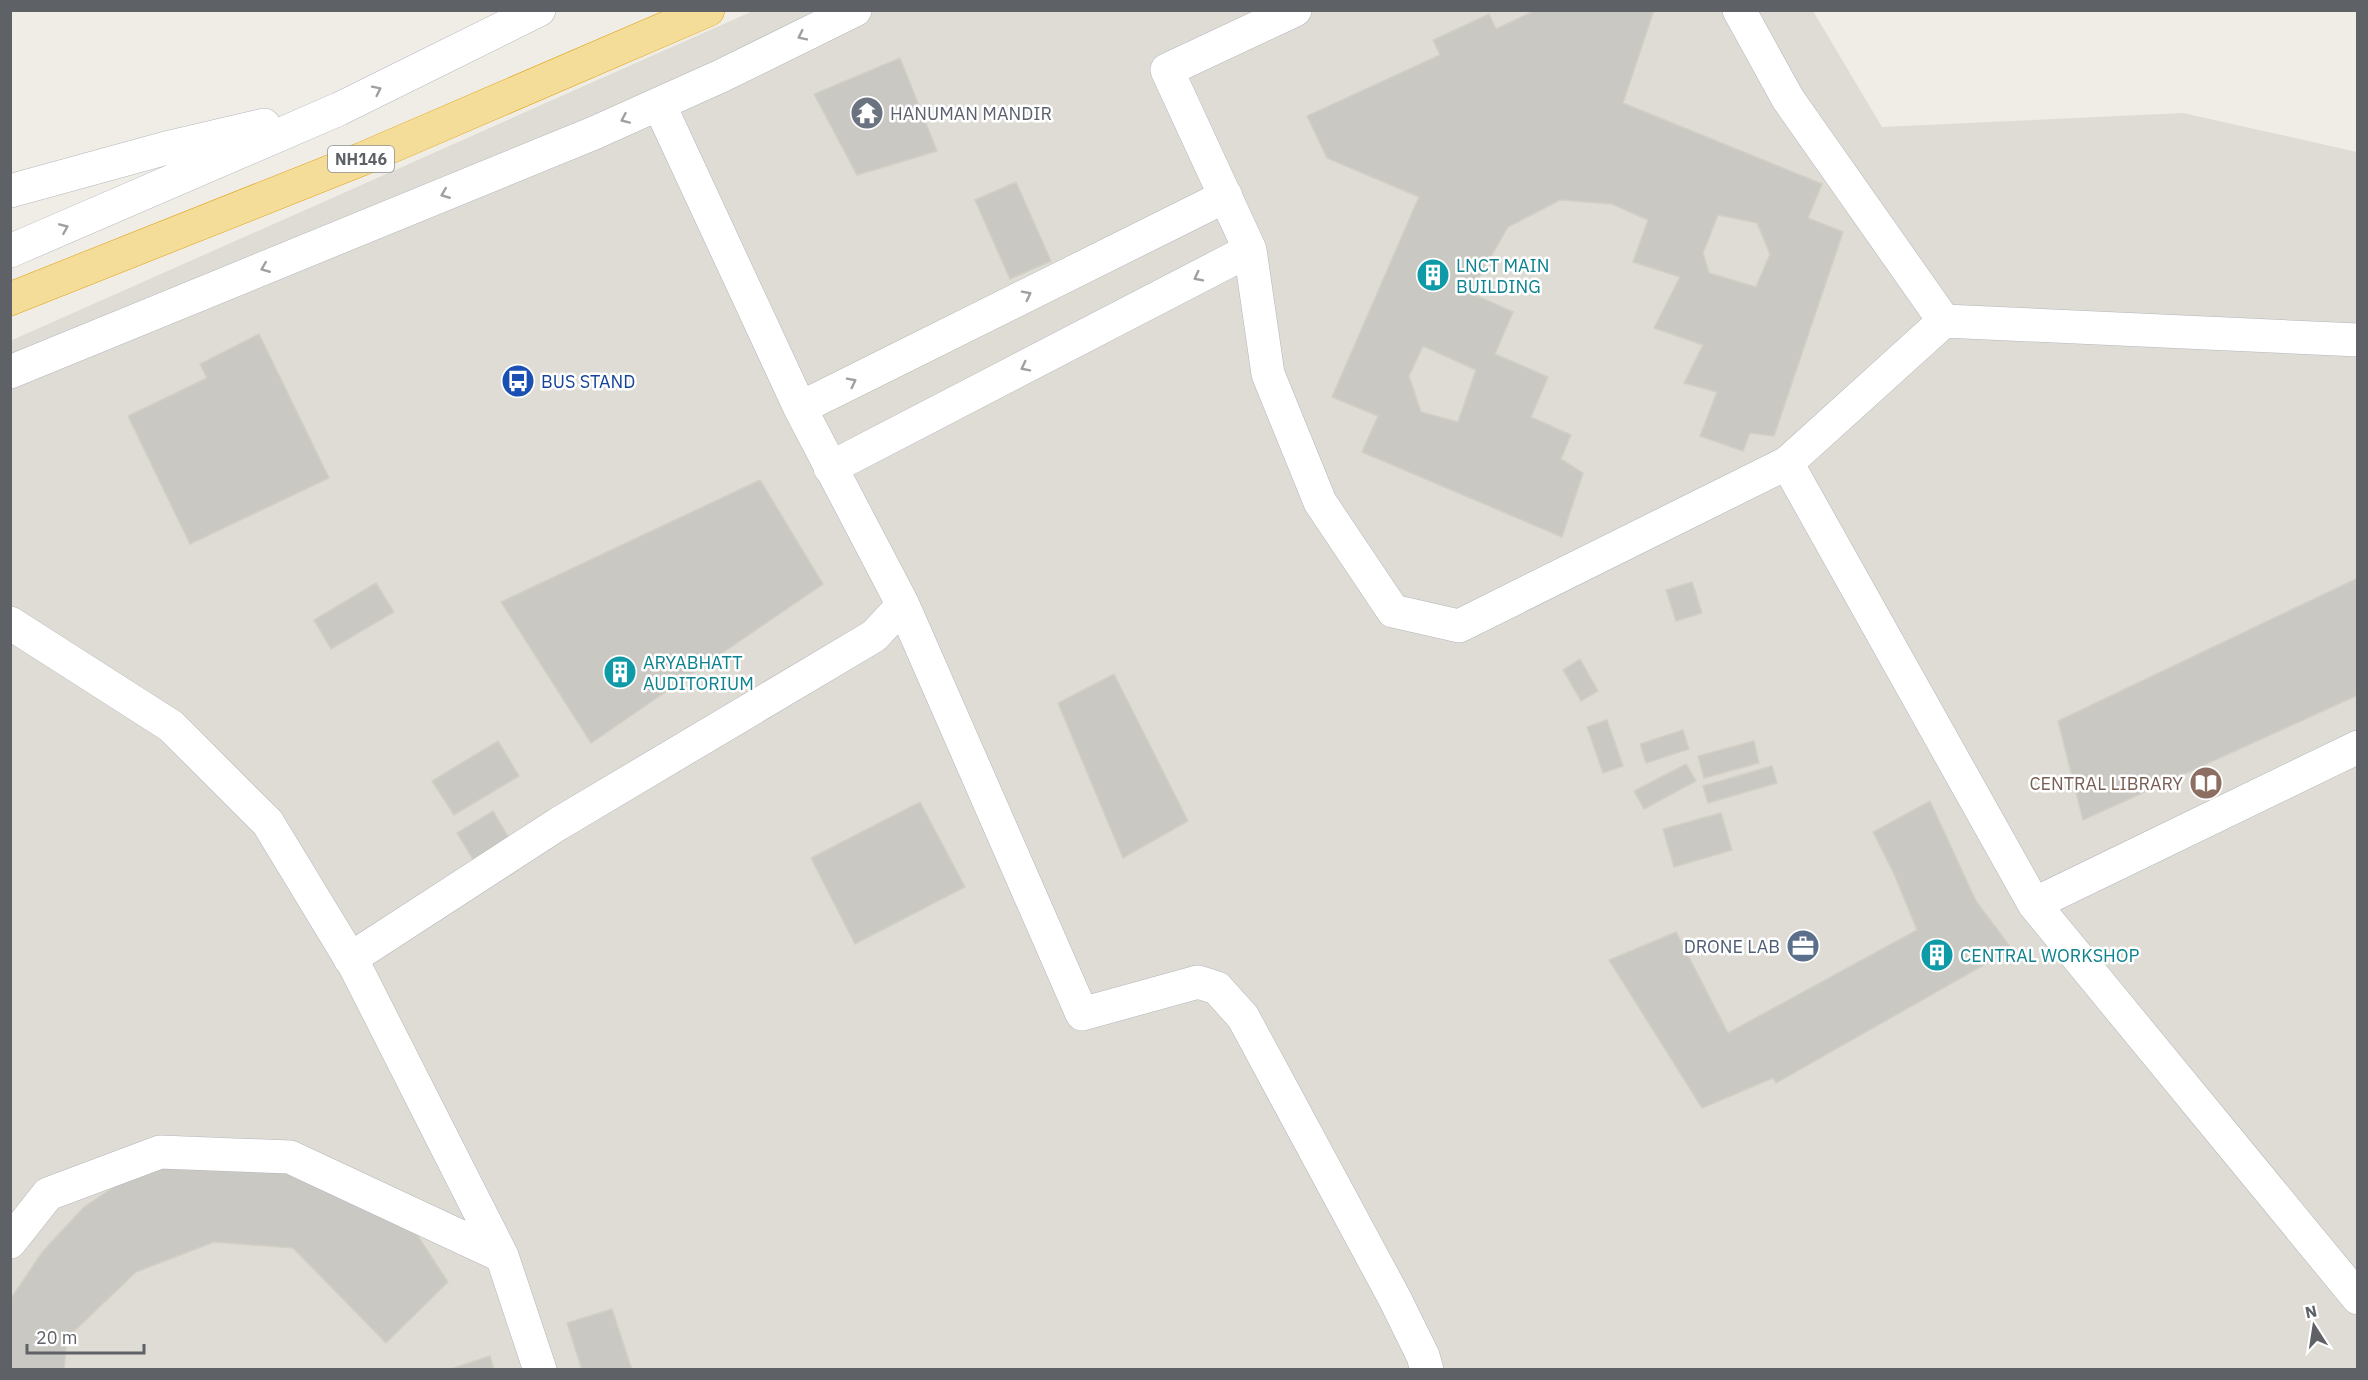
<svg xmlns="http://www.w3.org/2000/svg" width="2368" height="1380" viewBox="0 0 2368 1380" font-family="'IBM Plex Sans',sans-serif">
<rect width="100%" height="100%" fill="#efede6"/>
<path fill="#dedcd4" d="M 753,11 L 1813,11 L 1882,127 L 2183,113 L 2357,152 L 2357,1369 L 11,1369 L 10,341 Z"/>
<path fill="#cac8c3" stroke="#d3cfc5" stroke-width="1.5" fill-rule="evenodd" d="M 1536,10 L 1654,10 L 1623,103 L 1822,184 L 1808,218 L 1843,232 L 1774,436 L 1750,433 L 1743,451 L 1700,436 L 1717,392 L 1684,383 L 1703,345 L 1654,328 L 1680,277 L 1633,262 L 1648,220 L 1612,204 L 1560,200 L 1508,227 L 1470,293 L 1513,312 L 1495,354 L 1548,377 L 1531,417 L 1571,435 L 1561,459 L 1583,473 L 1562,537 L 1362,452 L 1378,416 L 1332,397 L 1419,197 L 1327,158 L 1307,116 L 1440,55 L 1433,40 L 1489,14 L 1496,29 ZM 1718,215 L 1757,223 L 1770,254 L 1756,287 L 1709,273 L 1703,253 ZM 1423,346 L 1476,370 L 1458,422 L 1421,412 L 1409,376 Z
M 900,58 L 937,151 L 857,175 L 814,94 Z
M 1016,182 L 1051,261 L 1010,279 L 975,200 Z
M 259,334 L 329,478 L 190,544 L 128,416 L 207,378 L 200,364 Z
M 760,480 L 823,584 L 591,743 L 501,602 Z
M 2358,578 L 2358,695 L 2083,820 L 2058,721 Z
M 1692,582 L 1702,613 L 1676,621 L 1666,590 Z
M 376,583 L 394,612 L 331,649 L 314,620 Z
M 1580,659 L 1598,691 L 1581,701 L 1563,670 Z
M 1114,674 L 1188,821 L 1123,858 L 1058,703 Z
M 1607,720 L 1623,766 L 1603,773 L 1587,727 Z
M 1683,730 L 1689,749 L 1646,763 L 1640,744 Z
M 498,741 L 519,776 L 454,815 L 432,781 Z
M 1754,741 L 1759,763 L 1704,778 L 1698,756 Z
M 1686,764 L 1696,781 L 1644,809 L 1634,791 Z
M 1772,766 L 1777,783 L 1708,803 L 1703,786 Z
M 1930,801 L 1976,901 L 2012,949 L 1776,1083 L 1773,1078 L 1702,1108 L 1609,960 L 1676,932 L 1728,1033 L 1917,930 L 1894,874 L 1873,832 Z
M 920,802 L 965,887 L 855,944 L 811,858 Z
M 493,811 L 513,845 L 477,866 L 457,833 Z
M 1721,813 L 1732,850 L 1674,867 L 1663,829 Z
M 199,1158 L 276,1160 L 412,1227 L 448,1282 L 386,1343 L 293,1248 L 214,1242 L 136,1272 L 67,1338 L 64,1370 L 10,1370 L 10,1300 L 43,1251 L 84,1207 L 138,1171 Z
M 612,1309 L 632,1370 L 582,1370 L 567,1323 Z
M 490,1356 L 494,1370 L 448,1370 Z"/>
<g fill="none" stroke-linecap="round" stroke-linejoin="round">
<g stroke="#b3b6ba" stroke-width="34">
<path id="minor" d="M 1295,10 L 1167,70 L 1250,250 L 1268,374 L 1320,502 L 1393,611 L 1459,626 L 1787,463 L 1944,321 L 2358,340
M 1739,10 L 1788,99 L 1944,321
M 10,191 L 170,147 L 264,125
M 10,251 L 339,109 L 539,10
M 10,372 L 594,133 L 721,76 L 855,10
M 800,408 L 1226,196
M 1787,463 L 2034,904 L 2358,1298
M 830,468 L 1250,250
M 903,605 L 1082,1014 L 1198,982 L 1217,988 L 1243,1017 L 1395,1299 L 1423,1356 L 1427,1370
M 10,623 L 171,726 L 268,823 L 356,968 L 502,1256 L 540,1370
M 2034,904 L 2358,747
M 350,959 L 558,824 L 874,636 L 903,605 L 800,408 L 659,104
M 10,1242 L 48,1194 L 160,1152 L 290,1157 L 502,1256"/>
</g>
<g stroke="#e2a213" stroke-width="34">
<path id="highway" d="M 10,299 L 362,159 L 708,10"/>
</g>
<use href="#minor" stroke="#fff" stroke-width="33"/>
<use href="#highway" stroke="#f4dd98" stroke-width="33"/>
</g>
<defs><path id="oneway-chevron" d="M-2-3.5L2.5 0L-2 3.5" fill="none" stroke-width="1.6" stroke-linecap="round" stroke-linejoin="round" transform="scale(1.5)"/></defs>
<g stroke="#9ea0a3">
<use href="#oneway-chevron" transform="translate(802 36) rotate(154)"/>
<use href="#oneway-chevron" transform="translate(377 90) rotate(-26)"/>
<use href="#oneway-chevron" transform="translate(625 119) rotate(156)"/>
<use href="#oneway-chevron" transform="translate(445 194) rotate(158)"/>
<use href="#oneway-chevron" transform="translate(64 228) rotate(-23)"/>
<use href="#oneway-chevron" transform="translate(265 268) rotate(158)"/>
<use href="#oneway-chevron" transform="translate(1198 277) rotate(153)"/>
<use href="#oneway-chevron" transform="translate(1027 295) rotate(-27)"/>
<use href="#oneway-chevron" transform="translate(1025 367) rotate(153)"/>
<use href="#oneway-chevron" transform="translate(852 382) rotate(-27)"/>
</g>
<defs>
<g id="temple-disc" transform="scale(1.725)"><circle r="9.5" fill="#6b7280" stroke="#fff"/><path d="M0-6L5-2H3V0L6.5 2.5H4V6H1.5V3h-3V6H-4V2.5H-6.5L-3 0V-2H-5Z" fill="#fff"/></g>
<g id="building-disc" transform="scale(1.725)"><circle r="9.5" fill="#0f9aa8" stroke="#fff"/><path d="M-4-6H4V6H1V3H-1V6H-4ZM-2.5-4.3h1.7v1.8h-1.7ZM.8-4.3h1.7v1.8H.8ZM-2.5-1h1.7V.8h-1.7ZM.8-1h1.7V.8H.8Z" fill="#fff"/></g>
<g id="bus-disc" transform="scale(1.725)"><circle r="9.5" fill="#1a4fb4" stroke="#fff"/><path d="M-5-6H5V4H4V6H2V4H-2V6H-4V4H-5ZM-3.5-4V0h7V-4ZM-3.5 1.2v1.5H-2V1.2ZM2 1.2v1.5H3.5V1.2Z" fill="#fff"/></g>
<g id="library-disc" transform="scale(1.725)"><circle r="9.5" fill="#8d6e63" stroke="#fff"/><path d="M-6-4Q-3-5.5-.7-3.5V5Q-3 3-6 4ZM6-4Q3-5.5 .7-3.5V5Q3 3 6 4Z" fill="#fff"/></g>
<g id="office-disc" transform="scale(1.725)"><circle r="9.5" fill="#5c6f8a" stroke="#fff"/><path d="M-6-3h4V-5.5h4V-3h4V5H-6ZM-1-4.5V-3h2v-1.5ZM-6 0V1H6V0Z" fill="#fff"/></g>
</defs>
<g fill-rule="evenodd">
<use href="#temple-disc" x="867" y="113"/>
<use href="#building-disc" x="1433" y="275"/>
<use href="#bus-disc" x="518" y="381"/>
<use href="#building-disc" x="620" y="672"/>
<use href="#library-disc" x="2206" y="783"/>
<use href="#office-disc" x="1803" y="946"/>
<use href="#building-disc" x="1937" y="955"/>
</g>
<g text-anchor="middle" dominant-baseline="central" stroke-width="5" stroke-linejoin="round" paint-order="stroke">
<rect fill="#fff" stroke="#8e9093" stroke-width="1.5" x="328" y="146" width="66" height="26" rx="4.5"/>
<g font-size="16" font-weight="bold" fill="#5e6165">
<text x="361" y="159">NH146</text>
</g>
<g font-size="18" fill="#5b616d" stroke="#fff" text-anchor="start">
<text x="890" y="113">HANUMAN MANDIR</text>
</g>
<g font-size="18" fill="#0d838f" stroke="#fff" text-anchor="start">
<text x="1456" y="265">LNCT MAIN<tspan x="1456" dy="21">BUILDING</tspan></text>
<text x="643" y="662">ARYABHATT<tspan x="643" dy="21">AUDITORIUM</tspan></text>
<text x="1960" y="955">CENTRAL WORKSHOP</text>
</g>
<g font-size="18" fill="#164399" stroke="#fff" text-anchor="start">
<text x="541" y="381">BUS STAND</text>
</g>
<g font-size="18" fill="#785e54" stroke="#fff" text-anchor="end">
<text x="2183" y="783">CENTRAL LIBRARY</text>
</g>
<g font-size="18" fill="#4e5e75" stroke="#fff" text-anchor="end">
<text x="1780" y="946">DRONE LAB</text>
</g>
</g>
<rect width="2368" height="1380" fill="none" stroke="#5e6165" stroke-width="24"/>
<g transform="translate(2314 1326) rotate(348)" stroke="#ffffff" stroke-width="4.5" paint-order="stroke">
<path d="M0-4.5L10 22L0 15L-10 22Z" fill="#5e6165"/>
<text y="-9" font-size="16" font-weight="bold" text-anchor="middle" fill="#5e6165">N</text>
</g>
<path d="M27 1344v9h117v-9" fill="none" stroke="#5e6165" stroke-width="3"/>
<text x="36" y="1344" font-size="18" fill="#5e6165" stroke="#ffffff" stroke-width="4.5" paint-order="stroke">20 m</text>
</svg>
